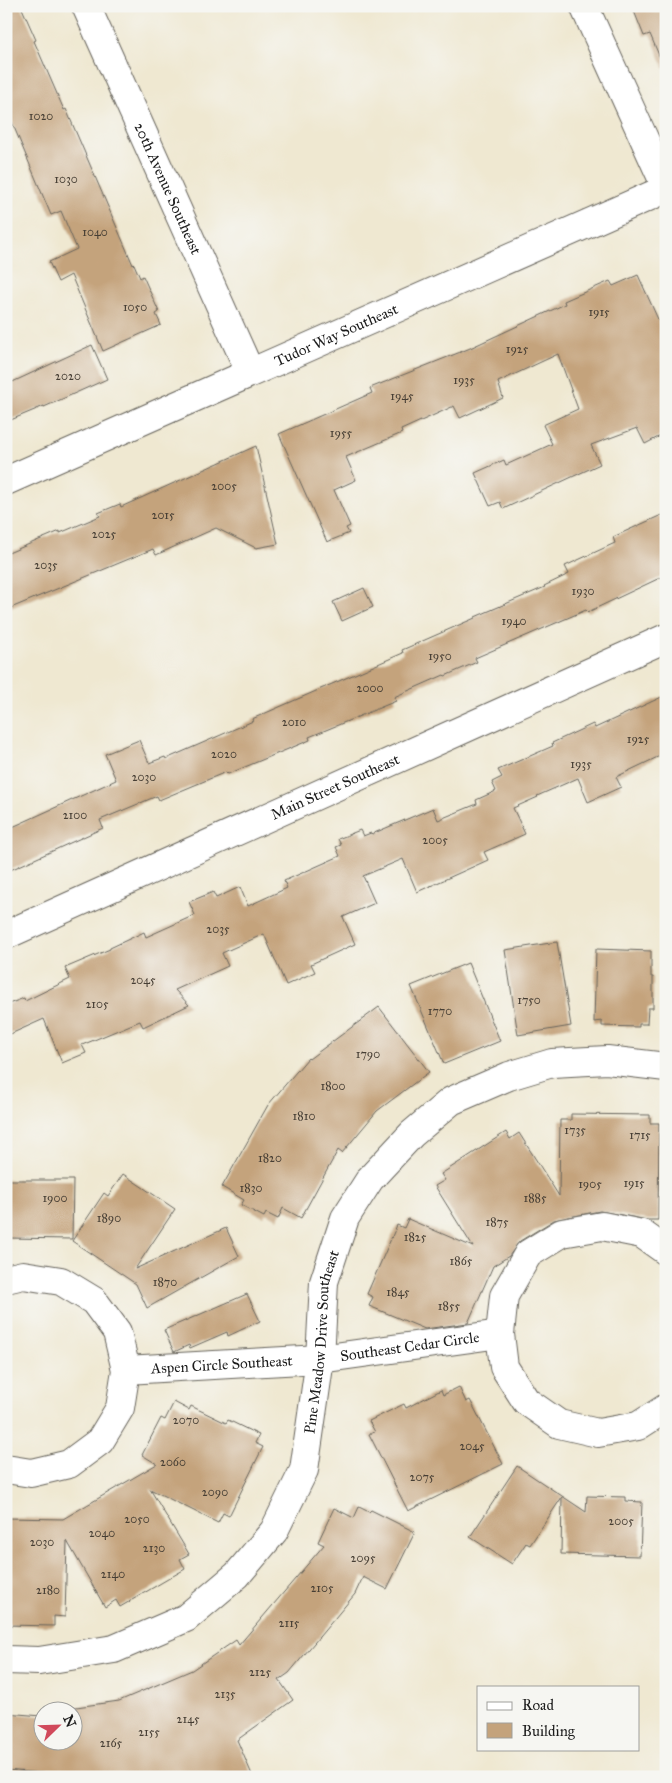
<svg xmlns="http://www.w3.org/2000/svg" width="672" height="1783" viewBox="0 0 672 1783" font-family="'IM FELL Great Primer',serif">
<rect width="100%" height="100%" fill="#f6f6f2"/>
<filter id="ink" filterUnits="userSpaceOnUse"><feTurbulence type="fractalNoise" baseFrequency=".02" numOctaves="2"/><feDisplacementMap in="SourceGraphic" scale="10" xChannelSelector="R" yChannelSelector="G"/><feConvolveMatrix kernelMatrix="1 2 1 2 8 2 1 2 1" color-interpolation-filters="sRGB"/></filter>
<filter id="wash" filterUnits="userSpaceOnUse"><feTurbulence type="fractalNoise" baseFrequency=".0096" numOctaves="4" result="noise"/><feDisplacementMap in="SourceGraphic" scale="20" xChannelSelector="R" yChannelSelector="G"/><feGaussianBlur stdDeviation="1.12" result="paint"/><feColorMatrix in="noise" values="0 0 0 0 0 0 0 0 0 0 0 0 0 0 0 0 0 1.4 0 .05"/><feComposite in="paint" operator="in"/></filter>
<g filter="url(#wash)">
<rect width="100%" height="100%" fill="#efe8d1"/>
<g id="blocks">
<path fill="#c4a37c" d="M 6,6 L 21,6 L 36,40 L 34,41 L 64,110 L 66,109 L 133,265 L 134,264 L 140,278 L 143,276 L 159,312 L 156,314 L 161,325 L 103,351 L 71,275 L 58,282 L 49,262 L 77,249 L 61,211 L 51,215 L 6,108 Z
M 632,6 L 666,6 L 666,72 L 650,34 L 644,36 Z
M 638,275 L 666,337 L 666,433 L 645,444 L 637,428 L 591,445 L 600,464 L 503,509 L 500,502 L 490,506 L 475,473 L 504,460 L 506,465 L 552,444 L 543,425 L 578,409 L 558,354 L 498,382 L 503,398 L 460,418 L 454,406 L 401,430 L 402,433 L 346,457 L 356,480 L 334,490 L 350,526 L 346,528 L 349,533 L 327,542 L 279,434 L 372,393 L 370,388 L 468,349 L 565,304 L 564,301 L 610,281 L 613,286 Z
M 92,345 L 107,379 L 44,407 L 44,406 L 6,422 L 6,385 Z
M 256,446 L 278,544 L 256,548 L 216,528 L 156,555 L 153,549 L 6,610 L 6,554 L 60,531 L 60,533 L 100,516 L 98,513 L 120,504 L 121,507 Z
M 666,513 L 666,575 L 588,612 L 586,610 L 475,658 L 477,662 L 445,676 L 444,675 L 394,697 L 396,701 L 309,737 L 310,740 L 228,774 L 226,772 L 159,800 L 157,796 L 100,820 L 103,828 L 6,872 L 6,830 L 116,780 L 105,754 L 139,740 L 149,763 L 165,757 L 166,759 L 253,721 L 252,719 L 403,653 L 402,650 L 475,618 L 475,617 L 545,587 L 544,586 L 569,574 L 565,566 L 615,543 L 613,537 Z
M 364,588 L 373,607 L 342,621 L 333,602 Z
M 666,695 L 666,753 L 616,777 L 621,787 L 588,802 L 578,778 L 537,796 L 538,797 L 513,808 L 525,834 L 484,852 L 488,860 L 417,892 L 403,859 L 363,876 L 375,903 L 343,917 L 355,944 L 311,964 L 315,972 L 286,985 L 264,934 L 222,953 L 228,966 L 175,990 L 189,1005 L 143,1027 L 140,1021 L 82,1045 L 86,1053 L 62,1063 L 44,1019 L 6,1036 L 6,1005 L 24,998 L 25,1001 L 70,979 L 65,968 L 110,949 L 110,948 L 144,932 L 146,937 L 195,915 L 189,902 L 213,892 L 216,898 L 240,887 L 248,906 L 287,888 L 284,881 L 340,856 L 336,847 L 341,845 L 338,839 L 360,830 L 363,836 L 371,833 L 372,834 L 433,808 L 438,820 L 477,804 L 476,800 L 496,791 L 492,782 L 502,777 L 498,770 L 553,746 L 552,743 L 593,724 L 595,728 Z
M 557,942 L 571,1026 L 518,1035 L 505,950 Z
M 596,949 L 651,951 L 651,977 L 653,977 L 653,1008 L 648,1008 L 647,1024 L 639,1024 L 639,1027 L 602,1026 L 602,1021 L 594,1022 Z
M 468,963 L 500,1041 L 444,1064 L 411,986 Z
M 379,1007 L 429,1072 L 377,1111 L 342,1153 L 338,1150 L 301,1218 L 283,1208 L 278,1219 L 266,1213 L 264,1217 L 241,1205 L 244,1200 L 222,1187 L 268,1105 L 308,1058 L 309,1059 Z
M 571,1114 L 650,1115 L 650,1123 L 659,1123 L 658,1220 L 648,1220 L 600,1211 L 554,1220 L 520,1241 L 509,1256 L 493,1266 L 468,1323 L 425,1329 L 369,1306 L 373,1297 L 367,1294 L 397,1225 L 404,1228 L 408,1219 L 473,1247 L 435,1186 L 445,1180 L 441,1174 L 506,1132 L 510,1139 L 519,1133 L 559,1196 L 560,1120 L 571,1120 Z
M 123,1174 L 175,1209 L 135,1269 L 226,1228 L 239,1256 L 147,1308 L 136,1284 L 72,1241 L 104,1193 L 108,1196 Z
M 6,1180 L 73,1180 L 72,1239 L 8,1238 L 8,1232 L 6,1232 Z
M 247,1294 L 260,1321 L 228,1336 L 227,1332 L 190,1348 L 189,1345 L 174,1352 L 164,1330 Z
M 459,1387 L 466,1402 L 470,1400 L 503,1464 L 408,1511 L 369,1434 L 375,1432 L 369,1421 L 404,1404 L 406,1408 L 441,1390 L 443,1395 Z
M 174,1402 L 189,1410 L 191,1406 L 226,1423 L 228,1420 L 259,1435 L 255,1443 L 263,1447 L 229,1516 L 223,1513 L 218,1523 L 150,1489 L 189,1554 L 180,1559 L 185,1569 L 120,1607 L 116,1600 L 105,1607 L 67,1541 L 65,1617 L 54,1616 L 54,1626 L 6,1625 L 6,1518 L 63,1519 L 157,1464 L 142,1455 L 161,1418 L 165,1420 Z
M 517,1466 L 586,1512 L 587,1496 L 625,1497 L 625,1501 L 642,1502 L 640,1556 L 561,1554 L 562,1497 L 530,1545 L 526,1543 L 512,1564 L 470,1537 Z
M 359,1507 L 369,1512 L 371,1510 L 415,1532 L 387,1589 L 363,1577 L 355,1594 L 289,1673 L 279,1680 L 293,1700 L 237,1740 L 253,1777 L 53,1777 L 53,1774 L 6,1770 L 6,1713 L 42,1716 L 42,1740 L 72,1740 L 72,1710 L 62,1710 L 62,1709 L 119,1701 L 192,1670 L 236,1640 L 239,1645 L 324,1545 L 318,1542 L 334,1508 L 354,1518 Z"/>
</g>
</g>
<g filter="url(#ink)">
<use href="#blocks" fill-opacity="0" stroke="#66635b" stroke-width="1"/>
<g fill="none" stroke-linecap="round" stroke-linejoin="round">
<g stroke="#66635b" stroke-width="30">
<g id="street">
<path id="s1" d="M 86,6 L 250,372"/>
<path d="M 584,6 L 666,187"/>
<path id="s2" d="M 6,481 L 666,189"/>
<path id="s3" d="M 6,935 L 666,638"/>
<path d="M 666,1251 L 642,1234 L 602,1226 L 562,1233 L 528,1254 L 504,1296 L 500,1334 L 504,1367 L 526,1401 L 559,1424 L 598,1433 L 638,1426 L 666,1408"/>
<path d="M 6,1279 L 23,1275 L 61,1281 L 94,1301 L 117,1332 L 126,1370 L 120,1408 L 100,1441 L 69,1464 L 31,1473 L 6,1469"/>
<path id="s4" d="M 126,1370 L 320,1359 L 500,1334"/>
<path id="s5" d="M 6,1660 L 39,1661 L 114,1649 L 186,1618 L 237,1575 L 274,1531 L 304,1470 L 320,1359 L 324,1282 L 345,1218 L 370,1179 L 412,1134 L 451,1101 L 509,1076 L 552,1063 L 607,1060 L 666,1067"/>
</g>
</g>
<use href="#street" stroke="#fff" stroke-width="28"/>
</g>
</g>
<g text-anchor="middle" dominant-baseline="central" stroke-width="4.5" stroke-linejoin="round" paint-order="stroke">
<g font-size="12" fill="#463e34">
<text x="41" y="116">1020</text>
<text x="66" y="179">1030</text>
<text x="95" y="232">1040</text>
<text x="135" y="307">1050</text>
<text x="599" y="312">1915</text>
<text x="517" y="349">1925</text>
<text x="68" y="376">2020</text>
<text x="464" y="380">1935</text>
<text x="402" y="396">1945</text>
<text x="341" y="433">1955</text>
<text x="224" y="486">2005</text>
<text x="163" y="515">2015</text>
<text x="104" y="534">2025</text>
<text x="46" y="565">2035</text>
<text x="583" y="591">1930</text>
<text x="514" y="621">1940</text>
<text x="440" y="656">1950</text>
<text x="370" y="688">2000</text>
<text x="294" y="722">2010</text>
<text x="638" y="739">1925</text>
<text x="224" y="754">2020</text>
<text x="581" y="764">1935</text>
<text x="144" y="777">2030</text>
<text x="75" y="815">2100</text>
<text x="435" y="840">2005</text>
<text x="218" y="929">2035</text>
<text x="143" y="980">2045</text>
<text x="529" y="1000">1750</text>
<text x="97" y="1004">2105</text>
<text x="440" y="1011">1770</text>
<text x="368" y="1054">1790</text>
<text x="333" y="1086">1800</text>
<text x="304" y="1116">1810</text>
<text x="575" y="1130">1735</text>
<text x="640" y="1135">1715</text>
<text x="270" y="1158">1820</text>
<text x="634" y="1183">1915</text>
<text x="590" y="1184">1905</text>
<text x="251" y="1188">1830</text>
<text x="55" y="1198">1900</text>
<text x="535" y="1198">1885</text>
<text x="109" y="1218">1890</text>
<text x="497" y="1222">1875</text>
<text x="415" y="1237">1825</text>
<text x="461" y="1261">1865</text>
<text x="165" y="1282">1870</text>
<text x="398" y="1292">1845</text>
<text x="449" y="1306">1855</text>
<text x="186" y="1420">2070</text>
<text x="472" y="1446">2045</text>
<text x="173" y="1462">2060</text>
<text x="422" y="1477">2075</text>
<text x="215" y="1492">2090</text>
<text x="137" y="1519">2050</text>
<text x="621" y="1521">2005</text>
<text x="102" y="1533">2040</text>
<text x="42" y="1542">2030</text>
<text x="154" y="1548">2130</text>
<text x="363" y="1558">2095</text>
<text x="113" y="1574">2140</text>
<text x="322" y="1588">2105</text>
<text x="48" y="1590">2180</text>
<text x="289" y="1623">2115</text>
<text x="260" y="1672">2125</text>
<text x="225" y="1694">2135</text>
<text x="188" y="1719">2145</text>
<text x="149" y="1732">2155</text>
<text x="111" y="1743">2165</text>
</g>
<g font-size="15" fill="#1c1c1c" stroke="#f6f6f2">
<text stroke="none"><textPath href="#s1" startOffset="200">20th Avenue Southeast</textPath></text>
<text stroke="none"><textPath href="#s2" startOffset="361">Tudor Way Southeast</textPath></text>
<text stroke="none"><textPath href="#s3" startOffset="361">Main Street Southeast</textPath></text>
<text stroke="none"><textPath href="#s5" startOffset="509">Pine Meadow Drive Southeast</textPath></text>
<text stroke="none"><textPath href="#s4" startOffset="285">Southeast Cedar Circle</textPath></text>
<text stroke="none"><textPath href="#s4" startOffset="96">Aspen Circle Southeast</textPath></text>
</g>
</g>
<rect width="672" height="1783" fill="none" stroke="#f6f6f2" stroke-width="25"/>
<rect x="477" y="1686" width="162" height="65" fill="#f6f6f2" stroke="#9f9f9c"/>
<rect x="487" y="1702" width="25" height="8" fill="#ffffff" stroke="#9f9f9c"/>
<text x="522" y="1710" font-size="15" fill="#1c1c1c">Road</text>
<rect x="487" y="1723" width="25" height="15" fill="#c4a37c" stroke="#9f9f9c"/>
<text x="522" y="1736" font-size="15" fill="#1c1c1c">Building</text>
<g transform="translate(58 1726) rotate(67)"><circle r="24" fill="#f6f6f2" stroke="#9f9f9c"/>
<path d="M0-4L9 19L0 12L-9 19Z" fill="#d1495b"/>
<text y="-8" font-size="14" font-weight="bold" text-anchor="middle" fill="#1c1c1c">N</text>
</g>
</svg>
